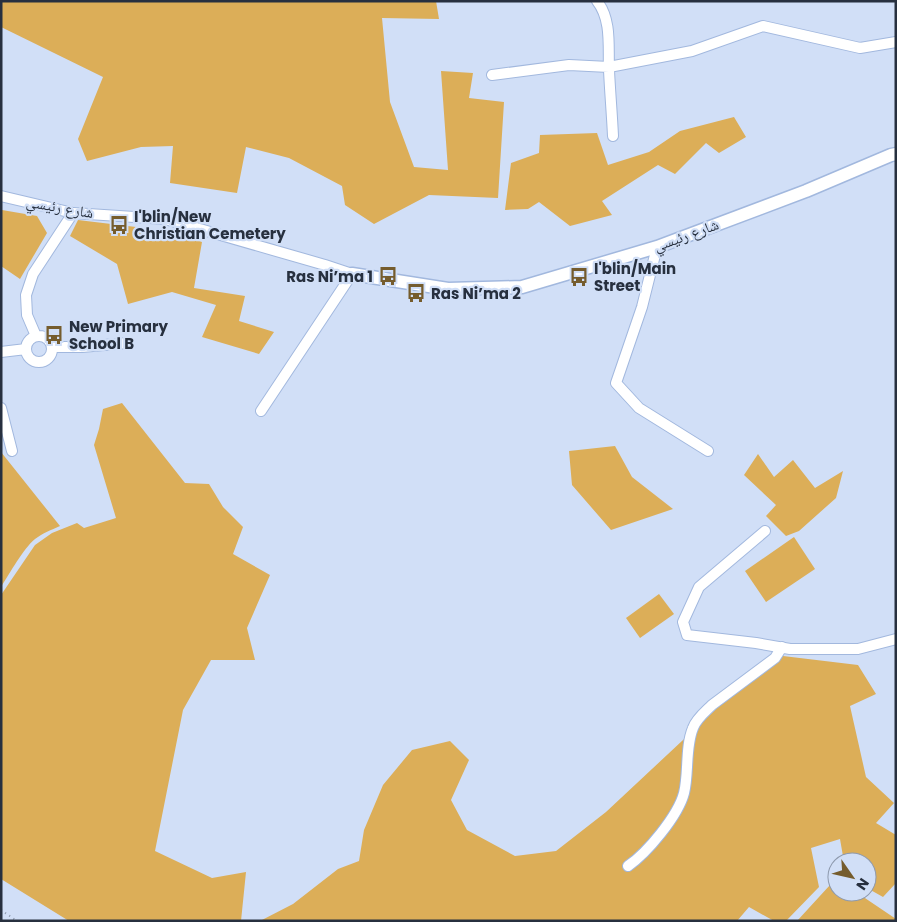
<svg xmlns="http://www.w3.org/2000/svg" width="897" height="922" viewBox="0 0 897 922" font-family="Poppins,'Noto Naskh Arabic',sans-serif">
<rect width="100%" height="100%" fill="#d1dff7"/>
<path fill="#dcae58" d="M 1,1 L 436,1 L 439,19 L 382,18 L 390,102 L 414,167 L 448,170 L 441,71 L 473,73 L 469,98 L 504,102 L 498,198 L 429,195 L 374,224 L 345,205 L 342,186 L 289,158 L 246,147 L 237,193 L 170,183 L 173,146 L 141,147 L 87,161 L 78,139 L 103,77 L 1,27 Z
M 734,117 L 746,137 L 719,153 L 706,143 L 675,174 L 658,165 L 602,201 L 612,215 L 570,226 L 539,202 L 528,209 L 505,210 L 511,163 L 539,153 L 540,135 L 597,133 L 608,165 L 649,152 L 680,131 Z
M 2,210 L 37,216 L 47,233 L 20,279 L 1,266 Z
M 78,220 L 161,230 L 202,242 L 194,288 L 245,296 L 239,321 L 274,332 L 259,354 L 202,337 L 216,305 L 172,292 L 128,304 L 117,264 L 70,236 Z
M 122,403 L 185,483 L 209,484 L 223,507 L 243,527 L 233,554 L 270,575 L 247,628 L 255,660 L 211,660 L 183,710 L 155,851 L 212,878 L 246,872 L 241,921 L 69,921 L 1,879 L 1,595 L 35,545 L 52,533 L 77,523 L 84,528 L 116,518 L 94,445 L 99,429 L 103,409 Z
M 615,446 L 632,477 L 673,509 L 611,530 L 572,485 L 569,451 Z
M 1,452 L 60,526 C 51,530 43,533 35,539 C 23,549 10,573 1,587 Z
M 758,454 L 774,477 L 793,460 L 815,488 L 843,471 L 836,498 L 799,531 L 786,536 L 766,516 L 776,505 L 744,475 Z
M 794,537 L 815,569 L 766,602 L 745,571 Z
M 659,594 L 674,614 L 640,638 L 626,618 Z
M 783,656 L 858,665 L 876,694 L 850,706 L 866,777 L 894,803 L 876,823 L 896,835 L 896,883 L 883,897 L 867,888 L 867,862 L 844,862 L 840,839 L 811,848 L 819,887 L 786,921 L 774,921 L 749,907 L 737,921 L 260,921 L 293,904 L 338,869 L 359,861 L 364,830 L 383,785 L 412,750 L 450,741 L 469,760 L 451,800 L 467,830 L 515,856 L 556,851 L 606,812 L 744,683 Z
M 837,883 L 837,892 L 856,892 L 896,919 L 896,921 L 797,921 L 830,885 Z"/>
<g fill="none" stroke-linecap="round" stroke-linejoin="round">
<g stroke="#a2b8de" stroke-width="12">
<path id="minor" d="M 597,1 C 612,20 608,47 609,70 C 610,92 612,114 613,136
M 492,75 L 569,65 L 609,67 L 692,51 L 763,26 L 860,48 L 896,42
M 1,196 L 73,213 L 165,219 L 325,265 L 352,274 L 261,411
M 657,247 L 642,307 L 616,383 L 639,408 L 708,451
M26 349a13 13 0 1 1 26 0a13 13 0 1 1-26 0Z
M 36,336 L 27,315 L 26,295 L 33,274 L 73,213
M 52,347 L 82,347 L 127,343
M 1,352 L 26,349
M 1,408 L 12,451
M 765,531 L 699,587 L 683,622 L 687,635 L 756,643 L 790,649 L 858,649 L 896,639
M 628,866 C 647,853 678,816 684,793 C 689,773 685,747 693,728 C 696,719 705,712 712,705 L 775,658 L 782,647"/>
</g>
<g stroke="#a2b8de" stroke-width="15">
<path id="tertiary" d="M 352,274 L 448,289 L 522,287 L 657,247 L 806,191 L 891,155 L 896,154"/>
</g>
<path stroke="#8995a9" stroke-width="2" stroke-dasharray="1 4" stroke-linecap="butt" d="M 1,910 L 17,921"/>
<use href="#minor" stroke="#fff" stroke-width="10"/>
<use href="#tertiary" stroke="#fff" stroke-width="12"/>
</g>
<defs>
<g id="bus-bare" transform="scale(1.5)"><path d="M-5-6H5V4H4V6H2V4H-2V6H-4V4H-5ZM-3.5-4V0h7V-4ZM-3.5 1.2v1.5H-2V1.2ZM2 1.2v1.5H3.5V1.2Z" fill="#755c2d" stroke="#d1dff7" stroke-width="2.5" paint-order="stroke"/></g>
</defs>
<g fill-rule="evenodd">
<use href="#bus-bare" x="119" y="225"/>
<use href="#bus-bare" x="388" y="276"/>
<use href="#bus-bare" x="579" y="277"/>
<use href="#bus-bare" x="416" y="293"/>
<use href="#bus-bare" x="54" y="335"/>
</g>
<g text-anchor="middle" dominant-baseline="central" stroke-width="4.5" stroke-linejoin="round" paint-order="stroke">
<g font-size="15" fill="#27303f" stroke="#d1dff7">
<text transform="translate(60 207) rotate(10)">شارع رئيسي</text>
<text transform="translate(686 235) rotate(-20)">شارع رئيسي</text>
</g>
<g font-size="15" font-weight="bold" fill="#27303f" stroke="#d1dff7" text-anchor="start">
<text x="134" y="216">I'blin/New<tspan x="134" dy="17">Christian Cemetery</tspan></text>
<text x="594" y="268">I'blin/Main<tspan x="594" dy="17">Street</tspan></text>
<text x="373" y="276" text-anchor="end">Ras Ni’ma 1</text>
<text x="431" y="293">Ras Ni’ma 2</text>
<text x="69" y="326">New Primary<tspan x="69" dy="17">School B</tspan></text>
</g>
</g>
<rect width="897" height="922" fill="none" stroke="#27303f" stroke-width="5"/>
<g transform="translate(852 877) rotate(124)"><circle r="24" fill="#d1dff7" stroke="#8d99ad"/>
<path d="M0-4L9 19L0 12L-9 19Z" fill="#755c2d"/>
<text y="-8" font-size="14" font-weight="bold" text-anchor="middle" fill="#27303f">N</text>
</g>
</svg>
